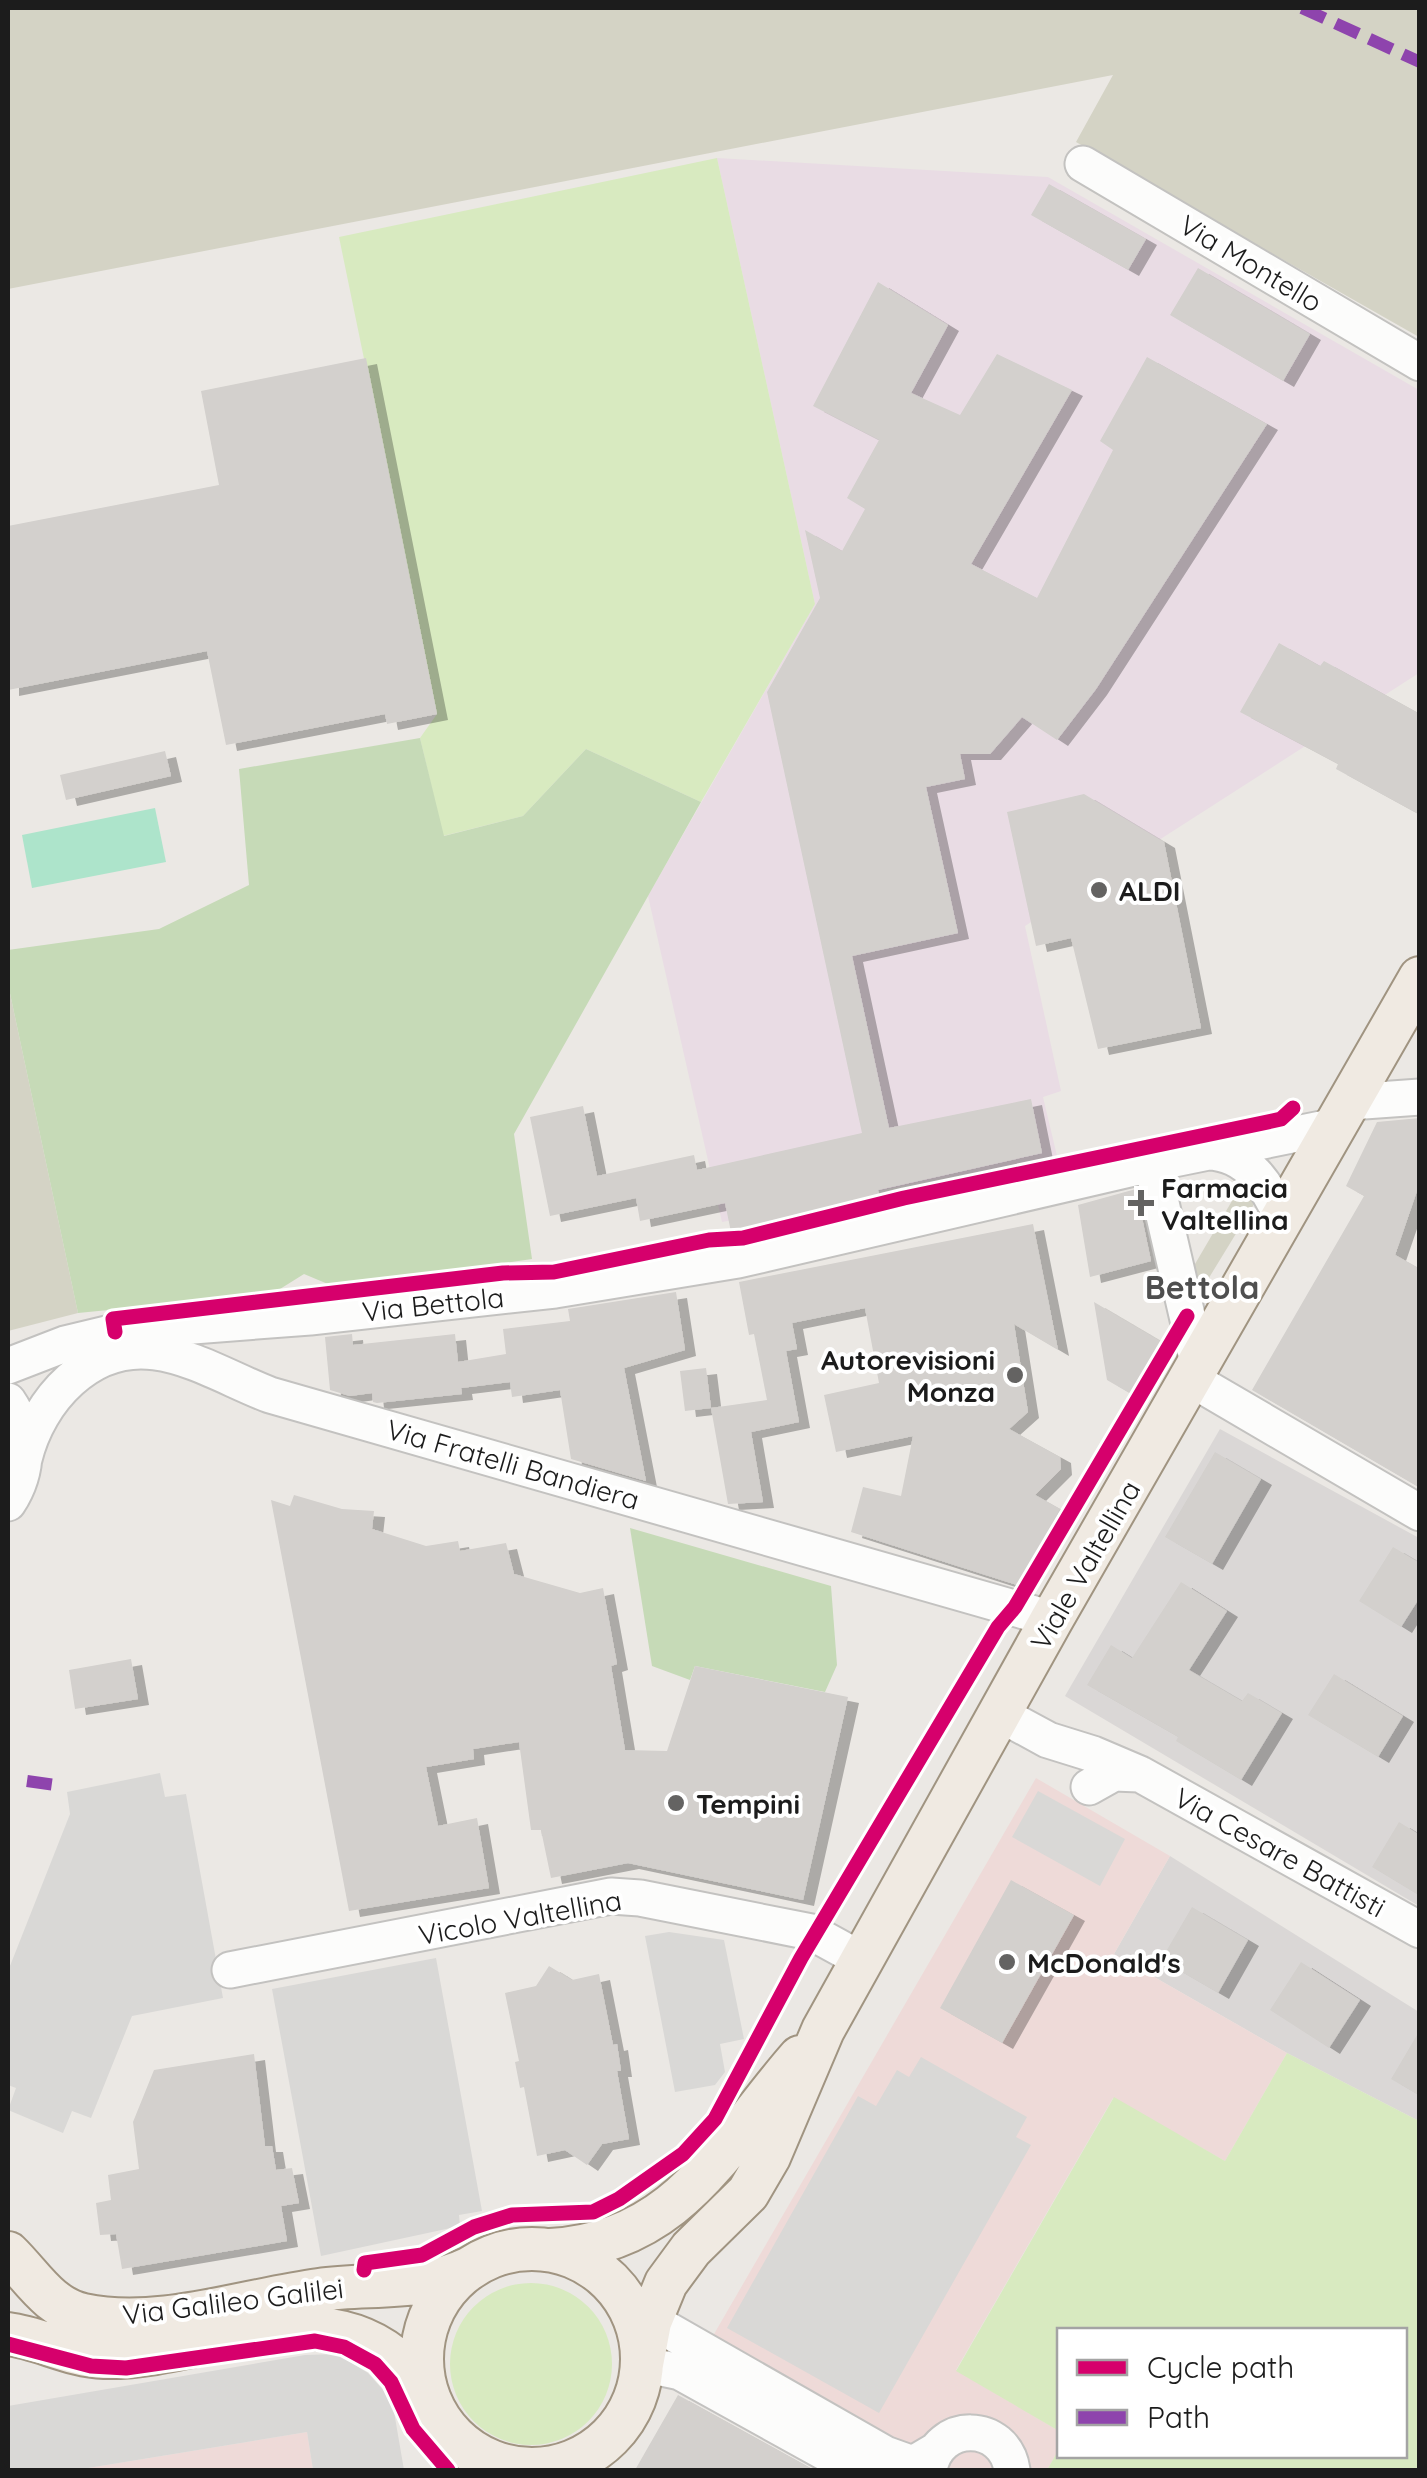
<svg xmlns="http://www.w3.org/2000/svg" width="1427" height="2478" viewBox="0 0 1427 2478" font-family="Quicksand,sans-serif">
<defs>
<filter id="shadow"><feDropShadow dx="11" dy="6" stdDeviation="0" flood-color="#0004"/></filter>
</defs>
<rect width="100%" height="100%" fill="#ebe8e4"/>
<path fill="#dad7d6" d="M 1220,1429 L 1419,1538 L 1419,1906 L 1065,1696 Z
M 1170,1856 L 1419,2012 L 1419,2121 L 1287,2053 L 1114,1954 Z"/>
<path fill="#eedad8" d="M 1036,1778 L 1170,1856 L 1114,1954 L 1287,2053 L 1225,2161 L 1113,2098 L 956,2370 L 1059,2431 L 1059,2449 L 1047,2470 L 890,2470 L 699,2360 Z
M 307,2432 L 313,2470 L 76,2470 Z"/>
<path fill="#e9dce4" d="M 717,158 L 1048,177 L 1419,390 L 1419,673 L 1025,926 L 1061,1091 L 1043,1097 L 1057,1156 L 722,1222 L 648,896 L 815,604 Z"/>
<path fill="#d9d8d6" d="M 160,1773 L 165,1797 L 186,1794 L 223,1998 L 132,2016 L 91,2118 L 72,2111 L 63,2133 L 8,2110 L 16,2088 L 8,2085 L 8,1971 L 70,1814 L 67,1792 Z
M 1038,1791 L 1125,1839 L 1100,1886 L 1012,1837 Z
M 669,1932 L 724,1940 L 744,2039 L 720,2044 L 725,2072 L 715,2085 L 675,2092 L 645,1936 Z
M 436,1958 L 482,2211 L 459,2215 L 460,2226 L 321,2256 L 272,1989 Z
M 921,2057 L 1027,2117 L 1016,2137 L 1031,2145 L 879,2413 L 727,2328 L 858,2096 L 876,2106 L 897,2070 L 909,2077 Z
M 337,2354 L 368,2373 L 392,2400 L 404,2470 L 313,2470 L 307,2432 L 76,2470 L 8,2470 L 8,2406 L 305,2355 Z"/>
<path fill="#d4d3c5" d="M 8,8 L 1419,8 L 1419,337 L 1076,142 L 1113,75 L 8,289 Z
M 8,984 L 78,1313 L 8,1331 Z
M 1246,1177 L 1259,1196 L 1196,1299 L 1188,1276 Z"/>
<path fill="#d8eac0" d="M 717,158 L 815,604 L 701,802 L 586,749 L 523,816 L 443,836 L 420,738 L 437,714 L 339,237 Z
M 1287,2053 L 1419,2121 L 1419,2470 L 1047,2470 L 1059,2449 L 1060,2456 L 1404,2456 L 1404,2330 L 1060,2330 L 1059,2431 L 956,2371 L 1114,2097 L 1225,2161 Z
M450 2364a81 81 0 1 1 162 0a81 81 0 1 1-162 0Z"/>
<path fill="#c6dab7" d="M 420,738 L 444,836 L 523,816 L 586,749 L 701,802 L 514,1134 L 532,1259 L 335,1287 L 304,1274 L 272,1294 L 78,1313 L 8,984 L 8,950 L 159,929 L 249,885 L 239,769 Z
M 630,1528 L 831,1586 L 837,1665 L 825,1692 L 695,1666 L 690,1680 L 652,1666 Z"/>
<path fill="#ade4cb" d="M 155,808 L 166,862 L 32,888 L 22,835 Z"/>
<path fill="#d3d0cd" filter="url(#shadow)" d="M 1049,184 L 1146,239 L 1128,270 L 1031,215 Z
M 1198,268 L 1310,334 L 1283,381 L 1170,315 Z
M 878,282 L 948,325 L 911,393 L 960,415 L 997,354 L 1072,390 L 971,564 L 1037,598 L 1113,450 L 1100,441 L 1147,357 L 1267,424 L 1096,689 L 1057,740 L 1022,717 L 990,754 L 960,754 L 965,779 L 926,787 L 958,933 L 852,956 L 889,1128 L 1031,1099 L 1042,1153 L 878,1190 L 880,1199 L 731,1232 L 725,1203 L 640,1221 L 636,1198 L 550,1216 L 530,1117 L 583,1106 L 597,1176 L 694,1155 L 697,1170 L 862,1133 L 767,692 L 820,598 L 805,530 L 842,551 L 865,509 L 847,498 L 879,440 L 813,406 Z
M 366,358 L 437,714 L 387,724 L 385,714 L 226,745 L 207,651 L 8,690 L 8,526 L 219,485 L 201,391 Z
M 1279,643 L 1320,666 L 1324,661 L 1420,714 L 1420,815 L 1336,769 L 1338,764 L 1240,712 Z
M 165,751 L 171,776 L 66,800 L 60,775 Z
M 1084,794 L 1164,842 L 1201,1028 L 1098,1049 L 1071,938 L 1036,946 L 1007,812 Z
M 1420,1118 L 1420,1182 L 1395,1255 L 1420,1269 L 1420,1488 L 1252,1390 L 1364,1196 L 1346,1186 L 1377,1122 Z
M 1136,1189 L 1151,1261 L 1090,1277 L 1078,1205 Z
M 1033,1224 L 1058,1350 L 1014,1324 L 1028,1412 L 1009,1429 L 1060,1457 L 1061,1469 L 1035,1495 L 1060,1509 L 1017,1585 L 851,1532 L 863,1487 L 901,1496 L 913,1436 L 836,1452 L 824,1395 L 879,1383 L 865,1308 L 792,1323 L 797,1349 L 786,1351 L 799,1422 L 751,1432 L 763,1502 L 728,1504 L 711,1408 L 767,1400 L 754,1334 L 749,1335 L 739,1282 Z
M 676,1292 L 685,1350 L 624,1368 L 646,1481 L 571,1459 L 560,1390 L 512,1397 L 510,1382 L 461,1388 L 462,1394 L 377,1403 L 373,1402 L 372,1393 L 350,1396 L 330,1390 L 325,1337 L 352,1334 L 353,1345 L 455,1334 L 458,1362 L 506,1354 L 503,1329 L 570,1321 L 568,1309 Z
M 1094,1302 L 1162,1342 L 1131,1394 L 1107,1380 Z
M 706,1368 L 711,1408 L 685,1411 L 680,1371 Z
M 1215,1452 L 1261,1479 L 1212,1564 L 1165,1537 Z
M 294,1495 L 342,1509 L 374,1511 L 372,1529 L 426,1546 L 458,1541 L 460,1551 L 506,1543 L 514,1574 L 580,1593 L 603,1588 L 617,1664 L 611,1666 L 625,1750 L 667,1751 L 695,1666 L 848,1697 L 803,1900 L 628,1863 L 551,1878 L 541,1830 L 531,1830 L 519,1742 L 473,1749 L 474,1759 L 426,1767 L 438,1826 L 477,1818 L 489,1888 L 349,1911 L 271,1500 L 290,1506 Z
M 1393,1547 L 1420,1563 L 1420,1597 L 1401,1627 L 1359,1601 Z
M 1181,1582 L 1227,1611 L 1189,1670 L 1242,1701 L 1248,1693 L 1282,1713 L 1241,1780 L 1176,1741 L 1178,1737 L 1087,1685 L 1111,1645 L 1132,1658 Z
M 131,1659 L 138,1699 L 75,1709 L 69,1670 Z
M 1334,1674 L 1403,1716 L 1378,1757 L 1308,1715 Z
M 1399,1822 L 1420,1835 L 1420,1896 L 1372,1867 Z
M 1011,1880 L 1074,1915 L 1002,2043 L 940,2008 Z
M 1192,1907 L 1248,1940 L 1218,1993 L 1161,1960 Z
M 1301,1962 L 1360,2000 L 1329,2048 L 1270,2010 Z
M 549,1966 L 572,1980 L 599,1974 L 613,2045 L 617,2044 L 621,2071 L 617,2071 L 629,2139 L 602,2144 L 587,2165 L 565,2150 L 537,2156 L 524,2087 L 520,2088 L 515,2062 L 519,2061 L 505,1993 L 536,1986 Z
M 1420,2030 L 1420,2096 L 1391,2079 Z
M 254,2054 L 265,2146 L 272,2146 L 276,2170 L 292,2168 L 299,2203 L 281,2206 L 287,2241 L 122,2269 L 116,2234 L 100,2235 L 96,2203 L 111,2200 L 108,2175 L 139,2169 L 133,2122 L 154,2070 Z
M 678,2395 L 814,2470 L 635,2470 Z"/>
<g fill="none" stroke-linecap="round" stroke-linejoin="round">
<g stroke="#c3c2c0" stroke-width="39">
<path id="minor" d="M 1083,164 L 1420,363
M 1350,1102 L 1420,1097
M 1208,1152 C 1248,1153 1268,1186 1283,1220
M 1152,1164 L 1199,1367
M 8,1366 L 65,1344 L 115,1332 L 310,1317 L 555,1290 L 738,1260 L 1164,1161 L 1336,1126
M 1191,1379 L 1420,1513
M 8,1401 C 30,1433 29,1471 8,1503
M 24,1459 C 38,1400 90,1343 155,1352 C 194,1357 233,1381 270,1395 L 1052,1619
M 1000,1714 L 1048,1740 L 1093,1754 L 1140,1774 L 1420,1930
M 1089,1787 L 1114,1773 L 1139,1774
M 230,1970 L 611,1896 L 640,1898 L 811,1932 L 862,1960
M 631,2309 L 885,2454 L 913,2464 L 935,2451
M 642,2364 L 680,2372 L 857,2470
M 929,2470 C 937,2420 1005,2421 1012,2470"/>
</g>
<g stroke="#a09481" stroke-width="46">
<path id="major" d="M422 2359a110 110 0 1 1 220 0a110 110 0 1 1-220 0Z
M 550,2250 C 681,2243 724,2143 800,2057
M 8,2253 C 32,2276 48,2307 83,2315 C 159,2331 244,2300 319,2290 C 369,2283 423,2291 470,2268
M 8,2334 C 40,2338 71,2356 104,2357 C 198,2360 310,2291 393,2357 C 407,2369 419,2380 428,2396
M 642,2364 L 650,2322 L 666,2283 L 691,2249 L 748,2193 L 769,2157 L 823,2030 L 862,1960 L 1052,1619 L 1420,978"/>
</g>
<use href="#minor" stroke="#fcfcfb" stroke-width="35"/>
<use href="#major" stroke="#f0eae2" stroke-width="42"/>
<path stroke="#8e44ad" stroke-width="12" stroke-dasharray="25 12" stroke-linecap="butt" d="M 1302,8 L 1420,62
M 27,1781 L 62,1786"/>
<g stroke="#fff" stroke-width="21">
<path id="cycleway" d="M 115,1332 L 113,1319 L 503,1273 L 554,1272 L 709,1240 L 743,1238 L 904,1198 L 1272,1121 L 1281,1119 L 1293,1108
M 364,2270 L 365,2263 L 422,2255 L 474,2227 L 512,2215 L 593,2212 L 619,2199 L 683,2154 L 715,2119 L 801,1958 L 998,1627 L 1015,1607 L 1187,1316
M 8,2344 L 91,2366 L 126,2368 L 315,2341 L 344,2347 L 375,2364 L 391,2382 L 413,2429 L 448,2470"/>
</g>
<use href="#cycleway" stroke="#d6006c" stroke-width="15"/>
</g>
<g fill="#646362" stroke="#fff" stroke-width="4">
<circle cx="1099" cy="890" r="10"/>
<path d="M1136 1188h10v10h10v10h-10v10h-10v-10h-10v-10h10z"/>
<circle cx="1015" cy="1375" r="10"/>
<circle cx="676" cy="1803" r="10"/>
<circle cx="1007" cy="1962" r="10"/>
</g>
<g text-anchor="middle" dominant-baseline="central" stroke-width="8" stroke-linejoin="round" paint-order="stroke">
<g font-size="28" fill="#1c1c1c" stroke="#fff">
<text transform="translate(1251 263) rotate(31)">Via Montello</text>
<text transform="translate(433 1304) rotate(-6)">Via Bettola</text>
<text transform="translate(513 1464) rotate(16)">Via Fratelli Bandiera</text>
<text transform="translate(1085 1565) rotate(-60)">Viale Valtellina</text>
<text transform="translate(1280 1852) rotate(29)">Via Cesare Battisti</text>
<text transform="translate(520 1917) rotate(-10)">Vicolo Valtellina</text>
<text transform="translate(233 2301) rotate(-7)">Via Galileo Galilei</text>
</g>
<g font-size="28" font-weight="bold" fill="#1c1c1c" stroke="#fff" text-anchor="start">
<text x="1119" y="890">ALDI</text>
<text x="1161" y="1187">Farmacia<tspan x="1161" dy="32">Valtellina</tspan></text>
<text x="995" y="1359" text-anchor="end">Autorevisioni<tspan x="995" dy="32">Monza</tspan></text>
<text x="696" y="1803">Tempini</text>
<text x="1027" y="1962">McDonald's</text>
</g>
<g font-size="32" font-weight="bold" fill="#4f4f4f" stroke="#fff">
<text x="1202" y="1287">Bettola</text>
</g>
</g>
<rect width="1427" height="2478" fill="none" stroke="#1c1c1c" stroke-width="20"/>
<rect x="1057" y="2328" width="350" height="130" fill="#ffffff" stroke="#a4a4a4" stroke-width="2.5"/>
<rect x="1077" y="2360" width="50" height="15" fill="#d6006c" stroke="#a4a4a4" stroke-width="2.5"/>
<text x="1147" y="2378" font-size="30" fill="#1c1c1c">Cycle path</text>
<rect x="1077" y="2410" width="50" height="15" fill="#8e44ad" stroke="#a4a4a4" stroke-width="2.5"/>
<text x="1147" y="2428" font-size="30" fill="#1c1c1c">Path</text>
</svg>
